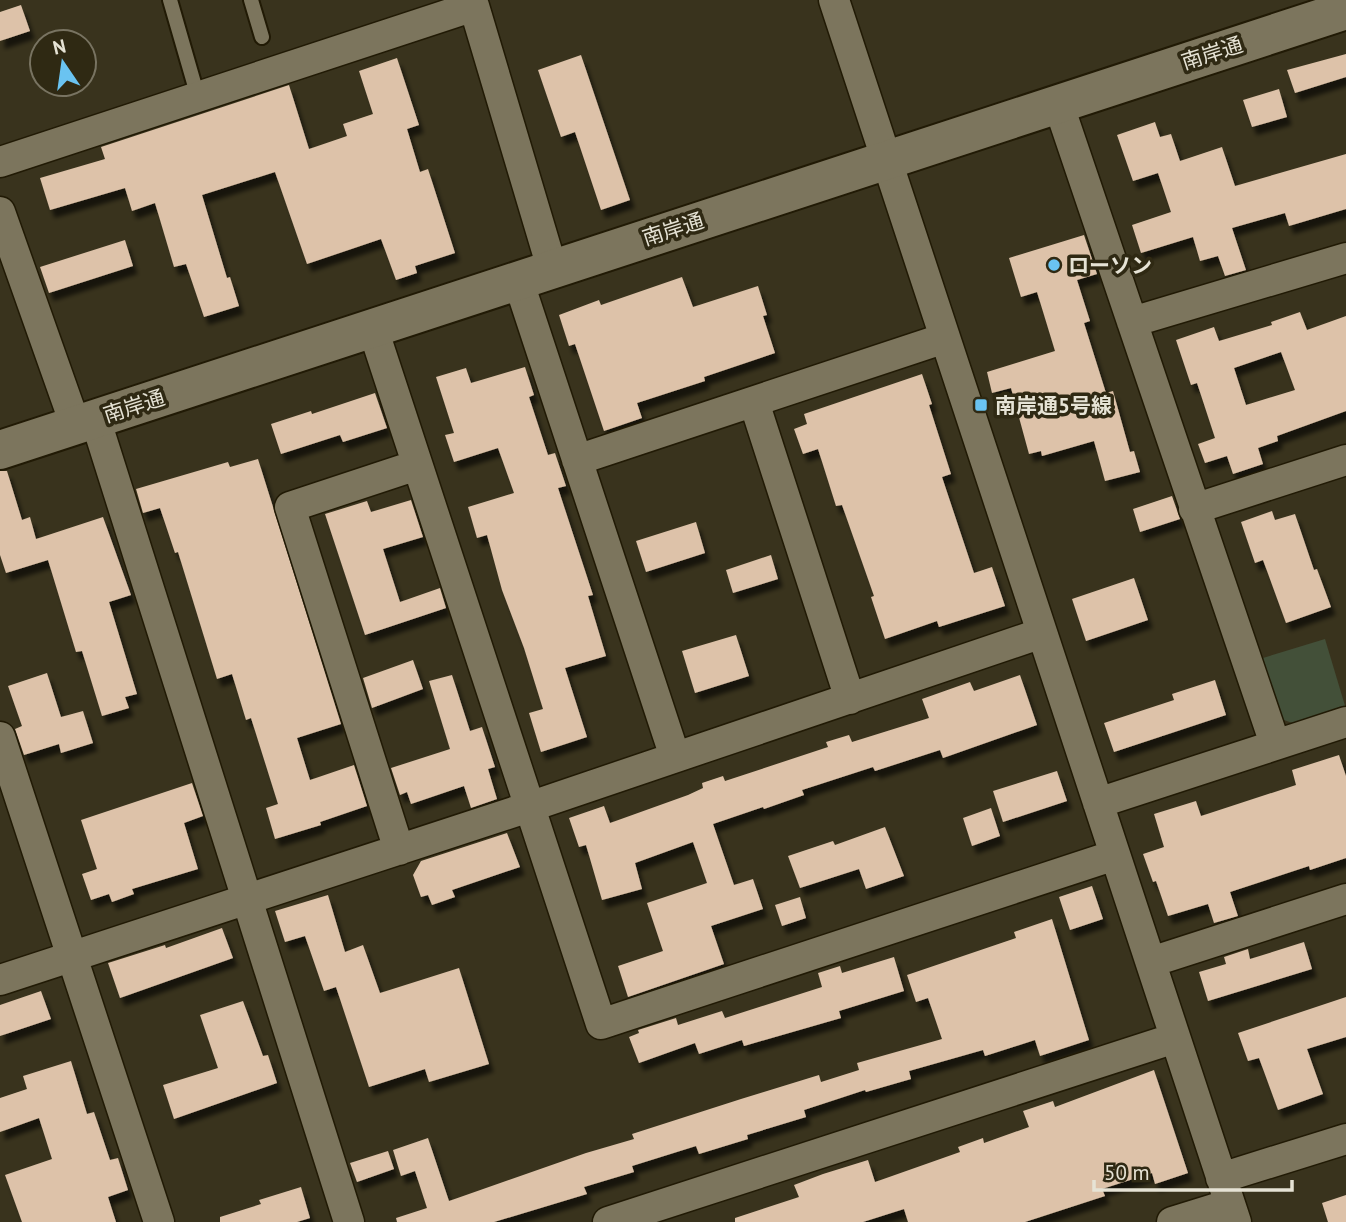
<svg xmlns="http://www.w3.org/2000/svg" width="1346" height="1222" viewBox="0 0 1346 1222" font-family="'PT Sans','Noto Sans JP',sans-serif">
<defs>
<filter id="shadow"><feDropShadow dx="4.5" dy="8" stdDeviation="2" flood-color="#0009"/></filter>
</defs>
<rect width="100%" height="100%" fill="#39331d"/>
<path fill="#435039" d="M 1325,639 L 1346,709 L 1298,725 L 1281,719 L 1263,658 Z"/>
<path fill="#ddc2a9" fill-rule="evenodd" filter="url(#shadow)" d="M 21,5 L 30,31 L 0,41 L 0,12 Z
M 1346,54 L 1346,77 L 1295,93 L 1287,70 Z
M 581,55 L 630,200 L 601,210 L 575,132 L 561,137 L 538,70 Z
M 397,58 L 419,125 L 407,129 L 420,172 L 428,169 L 455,253 L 415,266 L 417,273 L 396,280 L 381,239 L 307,264 L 275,172 L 202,195 L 227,278 L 230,277 L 239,306 L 204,317 L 186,264 L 174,267 L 155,203 L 132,211 L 125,188 L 50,210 L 40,178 L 105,159 L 101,147 L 289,85 L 309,149 L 347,136 L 343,124 L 373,114 L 359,71 Z
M 1279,89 L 1287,117 L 1252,127 L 1243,100 Z
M 1155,122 L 1160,137 L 1171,134 L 1180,161 L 1222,147 L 1235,186 L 1346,154 L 1346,209 L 1289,226 L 1285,213 L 1232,228 L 1246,270 L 1225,276 L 1218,256 L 1200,261 L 1193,237 L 1141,253 L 1132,225 L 1171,212 L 1158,173 L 1133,181 L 1117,135 Z
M 1084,235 L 1097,274 L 1077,280 L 1090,321 L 1084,323 L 1106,393 L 1113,391 L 1130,452 L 1134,451 L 1140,472 L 1105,481 L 1094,441 L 1042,456 L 1041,451 L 1029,454 L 1011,388 L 992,393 L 987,372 L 1055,351 L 1037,292 L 1021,297 L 1009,258 Z
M 125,240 L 133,266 L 49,293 L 40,267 Z
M 682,277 L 693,307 L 758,286 L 767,315 L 763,316 L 775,353 L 704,377 L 705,381 L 637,403 L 642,418 L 604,431 L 575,344 L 569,346 L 559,315 L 599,300 L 601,305 Z
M 1300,312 L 1307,330 L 1346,316 L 1346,411 L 1277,436 L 1278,441 L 1258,448 L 1263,464 L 1233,474 L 1227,456 L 1205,463 L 1198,444 L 1215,438 L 1197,383 L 1191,385 L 1176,340 L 1214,327 L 1219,341 L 1272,325 L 1271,322 ZM 1281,352 L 1295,390 L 1246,405 L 1234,368 Z
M 525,367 L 534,395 L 529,397 L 548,455 L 555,453 L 566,486 L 558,488 L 593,595 L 588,596 L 606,656 L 565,668 L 587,737 L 541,752 L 529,713 L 543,709 L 524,648 L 502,590 L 487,535 L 477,538 L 468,507 L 514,493 L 498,448 L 454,462 L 445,435 L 454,433 L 436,377 L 466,368 L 471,383 Z
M 922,374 L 932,404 L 929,405 L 951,474 L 942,477 L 974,573 L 992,567 L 1005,606 L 939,627 L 937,621 L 885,639 L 871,597 L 874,596 L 842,505 L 836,506 L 818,449 L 803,454 L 794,429 L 807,424 L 804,414 Z
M 375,393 L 387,428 L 343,442 L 340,435 L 281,454 L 271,424 L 311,411 L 312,414 Z
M 258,459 L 341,724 L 297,738 L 310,780 L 354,765 L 367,806 L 320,822 L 321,825 L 275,839 L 266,808 L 278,804 L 251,718 L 246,720 L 232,674 L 217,679 L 178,552 L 175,553 L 160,508 L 143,513 L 136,489 L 228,462 L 230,467 Z
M 0,471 L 7,471 L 22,520 L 30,517 L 36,539 L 103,517 L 131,595 L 109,602 L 137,694 L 125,697 L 129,708 L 102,716 L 82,651 L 76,652 L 48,560 L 6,573 L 0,555 Z
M 1172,496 L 1180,519 L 1140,532 L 1133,509 Z
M 411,500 L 423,537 L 383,549 L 400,602 L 440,588 L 446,608 L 365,635 L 325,514 L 367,501 L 371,512 Z
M 1272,511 L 1275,520 L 1295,514 L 1314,570 L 1317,569 L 1331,607 L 1286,623 L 1263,560 L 1255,563 L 1241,522 Z
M 696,522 L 705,553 L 646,572 L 636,541 Z
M 771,555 L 778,579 L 733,593 L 726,570 Z
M 1134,578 L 1148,620 L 1086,641 L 1072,599 Z
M 736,635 L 749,676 L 695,693 L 682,651 Z
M 413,660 L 423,689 L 372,708 L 363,678 Z
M 47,673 L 61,717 L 83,711 L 93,743 L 61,753 L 59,744 L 24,755 L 15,729 L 22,726 L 8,686 Z
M 452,675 L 470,731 L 482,727 L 495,767 L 488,769 L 497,799 L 471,808 L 464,786 L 411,804 L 407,792 L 400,795 L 391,768 L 450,749 L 429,681 Z
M 1020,675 L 1037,725 L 943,758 L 940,750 L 875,771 L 873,767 L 802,790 L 804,795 L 764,809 L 763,807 L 713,824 L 734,885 L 753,879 L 763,909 L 711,926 L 724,964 L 628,997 L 618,966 L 663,951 L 647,903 L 707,883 L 693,842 L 635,863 L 642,889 L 602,900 L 586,845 L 579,847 L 569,818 L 604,806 L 610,823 L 688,795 L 703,788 L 702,783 L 723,776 L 725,781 L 828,747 L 826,742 L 849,735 L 852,742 L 929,718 L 922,699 L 970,682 L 974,691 Z
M 1215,680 L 1226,715 L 1114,752 L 1104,723 L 1174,700 L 1172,694 Z
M 1339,755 L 1346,776 L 1346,858 L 1310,870 L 1309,866 L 1230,892 L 1238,916 L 1214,923 L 1208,904 L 1168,916 L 1156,881 L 1153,882 L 1143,854 L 1164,847 L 1154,814 L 1196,801 L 1201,816 L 1296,785 L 1292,770 Z
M 1057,771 L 1067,801 L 1003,822 L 993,791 Z
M 192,783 L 203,816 L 184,823 L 198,869 L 132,889 L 134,894 L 112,902 L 109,894 L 91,900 L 82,874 L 97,869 L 81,820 Z
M 991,808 L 1000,836 L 972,846 L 963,818 Z
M 885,827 L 904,876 L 866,889 L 859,869 L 800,888 L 788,856 L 833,841 L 835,845 Z
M 507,833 L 520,867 L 452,890 L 455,897 L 432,905 L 428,895 L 421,897 L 413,875 L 421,861 Z
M 1092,886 L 1103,919 L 1070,930 L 1059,897 Z
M 328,895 L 345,952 L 363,945 L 380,993 L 459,968 L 489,1064 L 429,1082 L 425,1069 L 369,1087 L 336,987 L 324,991 L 305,936 L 285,942 L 275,911 Z
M 800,897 L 806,918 L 782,926 L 775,905 Z
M 1052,919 L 1089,1040 L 1040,1056 L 1035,1040 L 985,1056 L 983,1050 L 909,1071 L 911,1079 L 866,1092 L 865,1090 L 804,1110 L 806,1117 L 747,1135 L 748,1139 L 699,1154 L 696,1146 L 632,1166 L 634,1172 L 584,1187 L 587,1194 L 494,1222 L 397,1222 L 396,1218 L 427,1208 L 415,1171 L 401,1176 L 393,1150 L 428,1138 L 449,1201 L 586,1153 L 634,1139 L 632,1134 L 741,1099 L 819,1075 L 821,1082 L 859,1070 L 857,1063 L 942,1039 L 928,998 L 916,1002 L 907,975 L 1016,938 L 1014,932 Z
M 222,928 L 233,958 L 120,998 L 108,963 L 165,945 L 166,948 Z
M 1304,942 L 1312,969 L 1208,1001 L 1199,972 L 1226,964 L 1224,957 L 1248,949 L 1250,959 Z
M 894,957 L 904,991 L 839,1011 L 841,1018 L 744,1046 L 742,1040 L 699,1054 L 695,1043 L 639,1063 L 629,1037 L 639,1033 L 638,1030 L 676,1018 L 678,1025 L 722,1011 L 725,1018 L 822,987 L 818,973 L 840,966 L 842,973 Z
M 41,991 L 51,1019 L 0,1036 L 0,1005 Z
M 1346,997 L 1346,1037 L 1307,1049 L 1323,1094 L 1278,1110 L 1259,1058 L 1248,1061 L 1238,1033 Z
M 243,1001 L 263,1056 L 268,1055 L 277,1083 L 174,1119 L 163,1085 L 218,1068 L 200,1015 Z
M 71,1061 L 87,1114 L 94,1112 L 110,1160 L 118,1158 L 128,1190 L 108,1197 L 116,1222 L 22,1222 L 5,1175 L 52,1159 L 39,1118 L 0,1132 L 0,1098 L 27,1089 L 23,1076 Z
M 1154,1070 L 1188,1173 L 1155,1184 L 1152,1173 L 1102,1189 L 1105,1196 L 1025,1222 L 908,1222 L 904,1209 L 863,1222 L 735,1222 L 735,1218 L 799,1197 L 794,1185 L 823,1174 L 868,1160 L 875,1182 L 960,1152 L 958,1147 L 983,1138 L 984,1143 L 1029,1127 L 1023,1111 L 1053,1101 L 1055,1107 Z
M 388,1151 L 394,1169 L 357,1182 L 350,1163 Z
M 301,1187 L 310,1218 L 297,1222 L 220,1222 L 220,1217 L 261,1204 L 259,1200 Z
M 1346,1195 L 1346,1222 L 1328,1222 L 1322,1203 Z"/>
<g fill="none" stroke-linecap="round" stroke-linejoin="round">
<g stroke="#211a05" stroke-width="18">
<path id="lane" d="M 170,0 L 198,97
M 251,0 L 262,37"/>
</g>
<g stroke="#211a05" stroke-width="33">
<path id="street" d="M 834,0 L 1236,1222
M 1058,103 L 1275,744
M 0,162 L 474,6 L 552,268
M 0,212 L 75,424
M 518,280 L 675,757
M 1132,322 L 1346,258
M 373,329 L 601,1024 L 1115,855
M 754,402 L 850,699
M 95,418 L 349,1222
M 577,460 L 945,338
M 1194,509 L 1346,460
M 0,737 L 159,1222
M 1098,803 L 1346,722
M 399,850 L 290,507 L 417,465
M 1151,962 L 1346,899
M 0,980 L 529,807 L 1042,633
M 1221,1178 L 1346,1139
M 608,1222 L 1175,1038
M 1172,1222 L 1230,1204"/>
</g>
<g stroke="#211a05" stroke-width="42">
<path id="secondary" d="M 0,450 L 1346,10"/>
</g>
<use href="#lane" stroke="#7c755d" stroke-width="14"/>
<use href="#street" stroke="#7c755d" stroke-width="30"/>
<use href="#secondary" stroke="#7c755d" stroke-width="38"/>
</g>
<g fill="#6ac3f1" stroke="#2f2913" stroke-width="2.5">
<circle cx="1054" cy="265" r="7"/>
<rect x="974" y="398" width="14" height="14" rx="3.5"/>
</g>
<g text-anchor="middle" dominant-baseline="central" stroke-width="7" stroke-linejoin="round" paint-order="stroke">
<g font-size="21" fill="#e6e3d5" stroke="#2f2913">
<text transform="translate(1212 53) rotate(-18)">南岸通</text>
<text transform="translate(673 229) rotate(-18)">南岸通</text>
<text transform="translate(134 406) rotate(-18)">南岸通</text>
</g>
<g font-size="21" font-weight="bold" fill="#e6e3d5" stroke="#2f2913" text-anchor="start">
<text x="1068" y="265">ローソン</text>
<text x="995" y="405">南岸通5号線</text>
</g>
</g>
<g transform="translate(63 63) rotate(347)"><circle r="33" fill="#2f2913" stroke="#787361" stroke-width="2"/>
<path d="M0-5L12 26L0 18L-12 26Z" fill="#6ac3f1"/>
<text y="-10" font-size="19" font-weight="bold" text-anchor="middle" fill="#e6e3d5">N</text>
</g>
<path d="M1094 1180v10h198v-10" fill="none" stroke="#e6e3d5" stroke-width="3.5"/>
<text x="1104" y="1180" font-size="21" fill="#e6e3d5" stroke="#2f2913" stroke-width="5" paint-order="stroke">50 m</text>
</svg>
